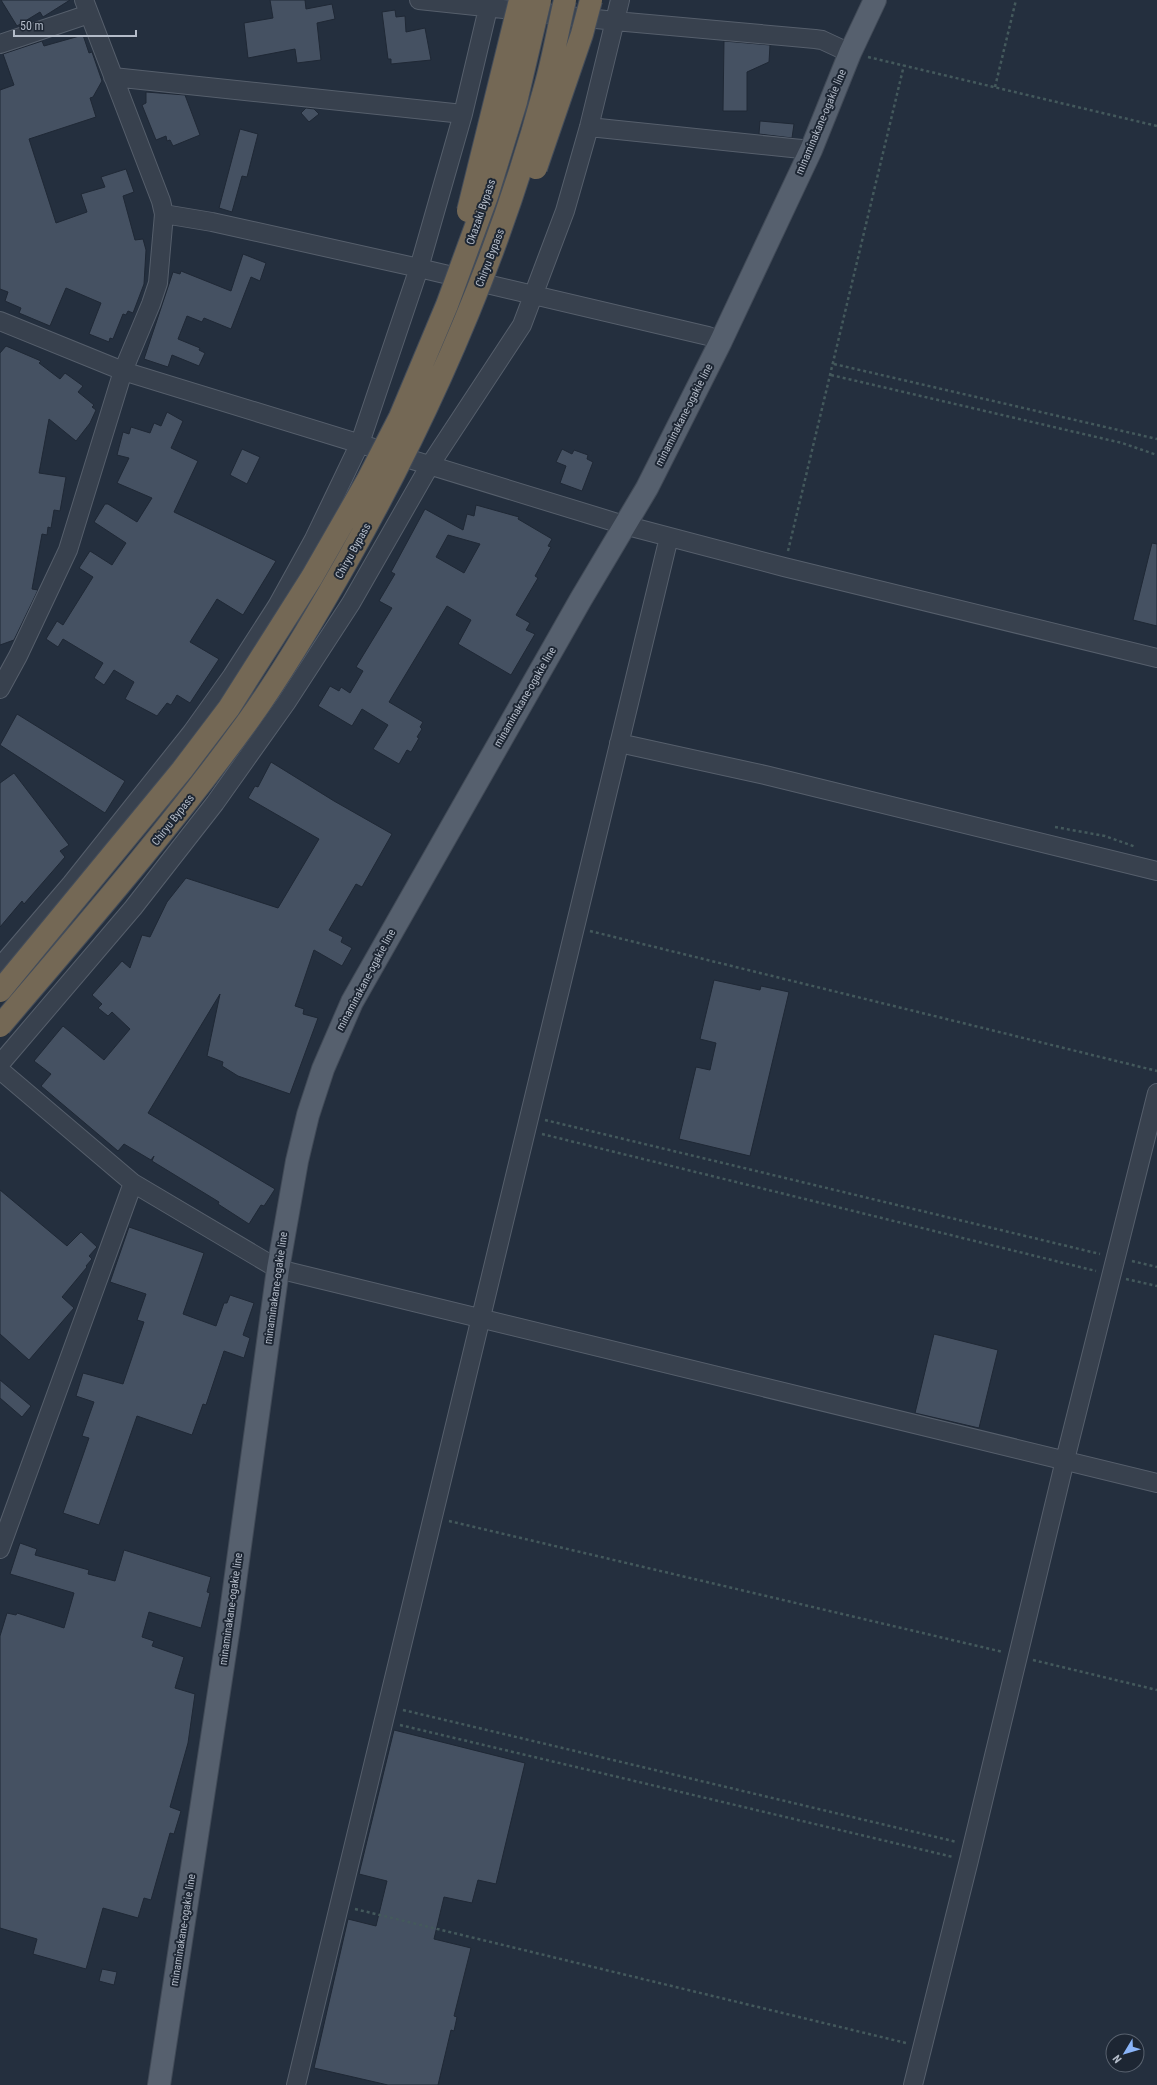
<svg xmlns="http://www.w3.org/2000/svg" width="1157" height="2085" viewBox="0 0 1157 2085" font-family="'Roboto Condensed',sans-serif">
<rect width="100%" height="100%" fill="#242f3e"/>
<path fill="#455162" stroke="#1f2835" fill-rule="evenodd" d="M 1,0 L 70,0 L 43,17 L 40,12 L 17,26 Z
M 270,0 L 305,0 L 306,9 L 332,4 L 335,19 L 317,23 L 321,60 L 297,63 L 295,49 L 248,58 L 244,23 L 273,18 Z
M 395,10 L 396,17 L 405,16 L 406,32 L 425,28 L 431,60 L 391,64 L 391,59 L 388,59 L 382,12 Z
M 83,35 L 89,53 L 92,52 L 102,81 L 93,97 L 90,98 L 96,117 L 29,139 L 56,223 L 87,212 L 81,194 L 105,187 L 101,177 L 126,169 L 134,192 L 123,196 L 135,240 L 143,239 L 146,250 L 144,284 L 133,313 L 128,311 L 126,315 L 123,314 L 113,339 L 110,338 L 109,342 L 89,334 L 101,303 L 66,288 L 50,326 L 19,313 L 21,308 L 5,301 L 8,292 L 0,289 L 0,90 L 14,85 L 3,54 L 42,41 L 44,46 Z
M 724,41 L 770,45 L 769,62 L 747,72 L 747,111 L 723,111 Z
M 146,92 L 185,95 L 200,135 L 173,146 L 170,140 L 167,141 L 166,136 L 156,140 L 142,105 L 146,103 Z
M 306,108 L 314,109 L 319,114 L 309,122 L 301,113 Z
M 760,121 L 794,124 L 792,138 L 759,134 Z
M 240,129 L 258,134 L 247,177 L 242,176 L 232,212 L 219,208 Z
M 243,254 L 266,263 L 260,281 L 251,277 L 231,329 L 204,318 L 202,322 L 187,316 L 178,339 L 200,348 L 199,350 L 205,353 L 199,366 L 172,355 L 168,367 L 144,359 L 173,272 L 180,274 L 181,271 L 231,291 Z
M 6,346 L 41,361 L 39,363 L 60,379 L 65,373 L 83,386 L 78,392 L 94,405 L 92,407 L 96,410 L 90,423 L 76,441 L 49,419 L 39,473 L 66,477 L 60,511 L 54,510 L 51,528 L 48,527 L 47,535 L 42,534 L 32,589 L 38,590 L 14,640 L 0,645 L 0,353 Z
M 167,412 L 183,421 L 171,448 L 198,461 L 174,512 L 276,561 L 243,615 L 217,599 L 190,642 L 219,659 L 190,703 L 177,695 L 171,705 L 167,703 L 157,716 L 125,699 L 134,682 L 114,670 L 104,685 L 94,678 L 103,663 L 63,639 L 58,647 L 46,639 L 57,621 L 63,625 L 93,577 L 79,568 L 90,551 L 112,565 L 126,543 L 94,522 L 105,504 L 108,504 L 137,522 L 152,498 L 117,483 L 129,458 L 117,455 L 123,432 L 129,434 L 131,427 L 150,433 L 154,423 L 161,426 Z
M 242,449 L 260,457 L 247,484 L 230,475 Z
M 562,449 L 572,454 L 574,450 L 588,455 L 587,459 L 593,462 L 582,491 L 560,483 L 566,466 L 556,462 Z
M 476,505 L 519,517 L 518,519 L 552,539 L 548,546 L 551,547 L 535,576 L 538,578 L 516,615 L 530,623 L 526,630 L 535,634 L 511,675 L 458,644 L 471,620 L 447,606 L 389,702 L 423,722 L 420,727 L 422,729 L 417,737 L 419,738 L 411,752 L 407,750 L 399,764 L 373,749 L 388,725 L 362,709 L 352,726 L 318,706 L 330,686 L 339,691 L 341,687 L 350,693 L 363,671 L 356,667 L 392,608 L 379,601 L 395,574 L 391,572 L 425,509 L 463,530 L 467,514 L 474,516 ZM 448,535 L 480,544 L 464,573 L 436,557 Z
M 1152,543 L 1157,544 L 1157,626 L 1133,620 Z
M 17,714 L 125,781 L 105,813 L 0,745 Z
M 271,762 L 334,801 L 392,834 L 362,887 L 356,884 L 329,930 L 343,937 L 341,942 L 352,948 L 342,966 L 314,950 L 295,1006 L 304,1009 L 303,1014 L 318,1018 L 290,1094 L 238,1076 L 222,1066 L 223,1062 L 207,1056 L 220,994 L 148,1113 L 275,1189 L 264,1206 L 261,1205 L 249,1224 L 218,1204 L 219,1202 L 152,1161 L 154,1156 L 151,1160 L 124,1144 L 118,1151 L 41,1086 L 51,1074 L 34,1061 L 63,1026 L 104,1060 L 130,1029 L 112,1012 L 108,1016 L 98,1008 L 102,1004 L 92,995 L 122,961 L 130,968 L 142,935 L 150,937 L 167,902 L 186,878 L 278,908 L 319,839 L 248,798 L 255,786 L 258,787 Z
M 14,773 L 69,845 L 60,851 L 65,857 L 24,904 L 22,901 L 0,927 L 0,783 Z
M 714,980 L 760,990 L 761,986 L 789,992 L 750,1156 L 679,1139 L 696,1067 L 710,1070 L 716,1043 L 700,1039 Z
M 0,1190 L 67,1246 L 81,1232 L 97,1247 L 89,1256 L 92,1259 L 86,1266 L 87,1267 L 62,1297 L 74,1308 L 29,1360 L 0,1334 Z
M 129,1227 L 204,1253 L 183,1314 L 216,1326 L 224,1303 L 227,1303 L 230,1295 L 254,1303 L 243,1335 L 250,1338 L 244,1358 L 224,1351 L 206,1405 L 203,1404 L 192,1435 L 137,1416 L 99,1525 L 63,1513 L 89,1438 L 82,1436 L 94,1402 L 76,1396 L 83,1373 L 123,1384 L 144,1322 L 137,1320 L 146,1294 L 110,1282 Z
M 934,1334 L 998,1350 L 979,1428 L 915,1413 Z
M 0,1380 L 31,1406 L 22,1417 L 0,1398 Z
M 20,1543 L 37,1549 L 35,1555 L 89,1570 L 88,1574 L 115,1581 L 124,1550 L 211,1577 L 207,1592 L 210,1593 L 201,1628 L 149,1612 L 142,1637 L 154,1641 L 152,1646 L 184,1657 L 175,1688 L 195,1694 L 188,1743 L 170,1807 L 181,1811 L 174,1834 L 170,1833 L 151,1900 L 144,1898 L 138,1918 L 103,1908 L 86,1969 L 33,1954 L 37,1939 L 0,1928 L 0,1636 L 7,1613 L 16,1615 L 17,1613 L 64,1628 L 74,1593 L 10,1574 Z
M 394,1730 L 525,1763 L 496,1884 L 478,1880 L 472,1903 L 444,1897 L 434,1939 L 471,1948 L 454,2016 L 457,2017 L 454,2031 L 451,2030 L 438,2085 L 388,2085 L 314,2068 L 348,1919 L 376,1926 L 387,1881 L 359,1874 Z
M 102,1969 L 117,1972 L 114,1985 L 99,1981 Z"/>
<g fill="none" stroke-linecap="round" stroke-linejoin="round">
<g stroke="#565f6c" stroke-width="20">
<path id="minor" d="M 419,0 L 615,21 L 815,39 L 822,40 L 850,53
M 0,44 L 89,14
M 113,77 L 463,114
M 589,127 L 811,150
M 164,214 L 212,222 L 419,268 L 708,336 L 721,341
M 0,321 L 123,371 L 624,525 L 784,567 L 1157,658
M 0,689 L 18,656 L 68,550 L 123,371 L 151,304 L 158,283 L 164,214 L 161,201 L 84,0
M 619,743 L 765,775 L 1157,871
M 0,967 L 71,884 L 192,732 L 232,676 L 277,606 L 314,539 L 360,443 L 419,268 L 463,114 L 490,0
M 0,1064 L 133,908 L 215,803 L 286,703 L 351,603 L 430,465 L 522,325 L 565,211 L 589,127 L 620,0
M 0,1070 L 133,1183 L 278,1269 L 1157,1483
M 0,1549 L 133,1183
M 296,2085 L 669,537
M 913,2085 L 969,1860 L 1065,1460 L 1157,1093"/>
</g>
<g stroke="#414a57" stroke-width="24">
<path id="major" d="M 159,2085 L 229,1626 L 278,1269 L 297,1161 L 308,1115 L 323,1069 L 352,1002 L 581,599 L 647,488 L 721,341 L 811,150 L 850,53 L 875,0"/>
</g>
<path stroke="#44595c" stroke-width="2.5" stroke-dasharray="3 3" stroke-linecap="butt" d="M 868,57 L 1157,126
M 995,87 L 1016,0
M 834,364 L 1157,439
M 831,375 L 1122,443 L 1157,455
M 788,551 L 904,65
M 1055,827 L 1105,836 L 1136,847
M 590,931 L 1157,1071
M 545,1120 L 1100,1254
M 542,1134 L 1096,1271
M 1132,1261 L 1157,1267
M 1126,1279 L 1157,1286
M 449,1521 L 1003,1652
M 1033,1660 L 1157,1690
M 403,1710 L 957,1842
M 400,1725 L 953,1857
M 355,1909 L 906,2043"/>
<use href="#minor" stroke="#38414e" stroke-width="18"/>
<use href="#major" stroke="#56606e" stroke-width="22"/>
<g stroke="#434c59" stroke-width="24" stroke-linecap="butt">
<path id="highway-bridge" d="M 536,168 L 582,34 L 591,0
M 468,211 L 520,0
M 0,991 L 182,770 L 229,708 L 312,577 L 367,481 L 400,417 L 447,305 L 487,196 L 516,102 L 540,0
M 0,1026 C 85,926 171,827 248,721 C 286,668 319,611 351,554 C 434,406 501,251 545,87 C 553,59 558,29 565,0"/>
</g>
<use href="#highway-bridge" stroke="#746855" stroke-width="22"/>
</g>
<g text-anchor="middle" dominant-baseline="central" stroke-width="4" stroke-linejoin="round" paint-order="stroke">
<g font-size="11" fill="#b4bcc9" stroke="#1d2633">
<text transform="translate(821 122) rotate(-67)">minaminakane-ogakie line</text>
<text transform="translate(481 212) rotate(-71)">Okazaki Bypass</text>
<text transform="translate(490 258) rotate(-69)">Chiryu Bypass</text>
<text transform="translate(684 415) rotate(-63)">minaminakane-ogakie line</text>
<text transform="translate(353 551) rotate(-61)">Chiryu Bypass</text>
<text transform="translate(525 697) rotate(-60)">minaminakane-ogakie line</text>
<text transform="translate(173 820) rotate(-52)">Chiryu Bypass</text>
<text transform="translate(366 980) rotate(-62)">minaminakane-ogakie line</text>
<text transform="translate(276 1288) rotate(-82)">minaminakane-ogakie line</text>
<text transform="translate(231 1609) rotate(-82)">minaminakane-ogakie line</text>
<text transform="translate(183 1930) rotate(-81)">minaminakane-ogakie line</text>
</g>
</g>
<g transform="translate(1125 2053) rotate(232)"><circle r="19" fill="#1d2633" stroke="#59626f"/>
<path d="M0-3L7 15L0 10L-7 15Z" fill="#8ab4f8"/>
<text y="-6" font-size="11" font-weight="bold" text-anchor="middle" fill="#b4bcc9">N</text>
</g>
<path d="M14 30v6h122v-6" fill="none" stroke="#b4bcc9" stroke-width="2"/>
<text x="20" y="30" font-size="12" fill="#b4bcc9" stroke="#1d2633" stroke-width="3" paint-order="stroke">50 m</text>
</svg>
